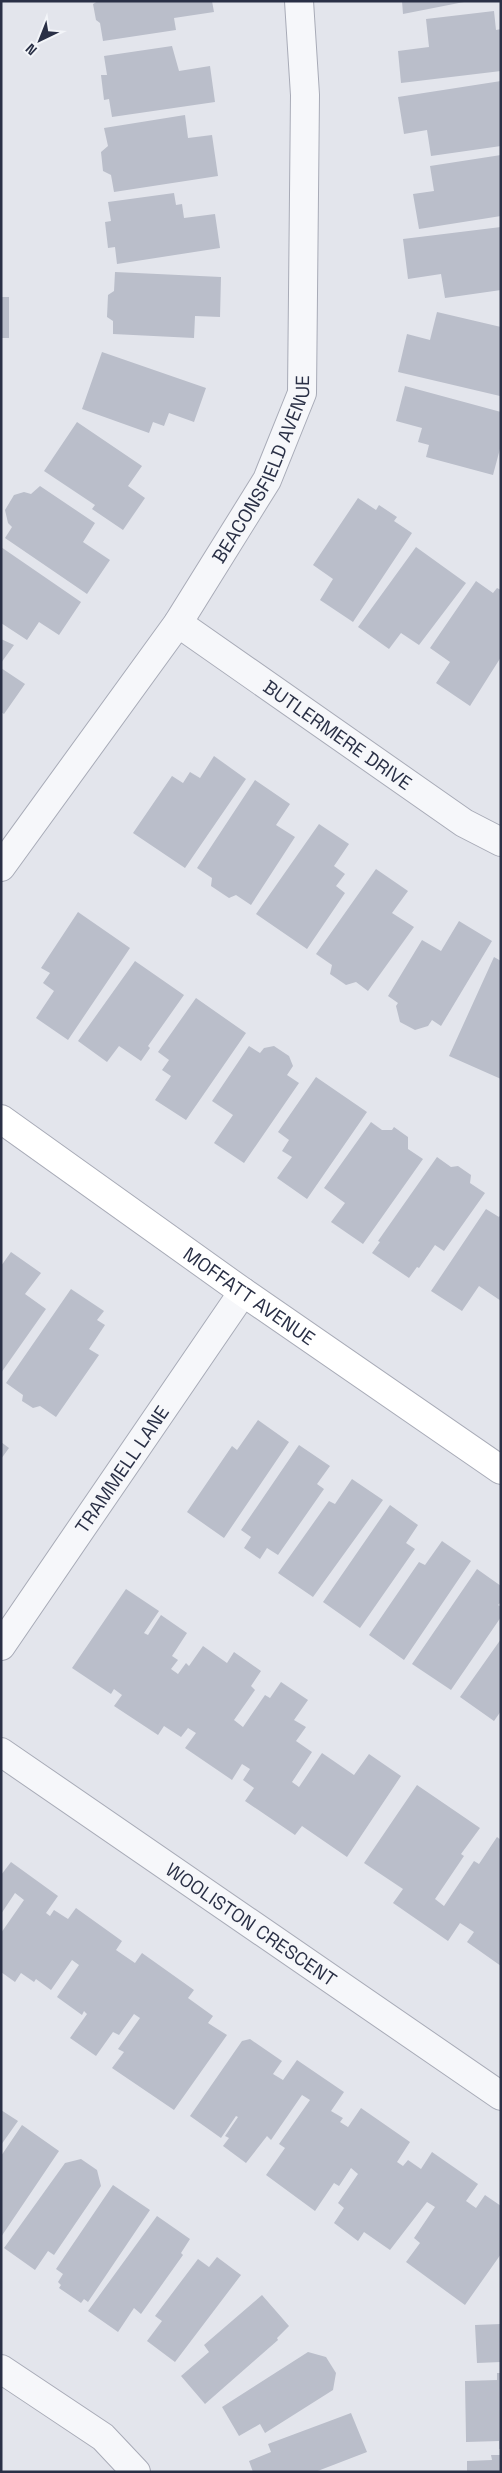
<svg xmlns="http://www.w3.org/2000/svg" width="502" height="2473" viewBox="0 0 502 2473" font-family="'Space Grotesk',sans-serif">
<rect width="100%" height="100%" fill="#e3e5ec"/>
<path fill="#babeca" d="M 98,1 L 212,1 L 214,12 L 174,18 L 176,30 L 103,41 L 100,23 L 96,20 L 93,4 Z
M 402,1 L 464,1 L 464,2 L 403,14 Z
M 494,11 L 496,30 L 501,29 L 501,71 L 401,83 L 398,51 L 429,47 L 426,19 Z
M 172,46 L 179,71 L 210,66 L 215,102 L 112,117 L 109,99 L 104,100 L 101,75 L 107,75 L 104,56 Z
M 501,81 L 501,146 L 431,156 L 427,130 L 404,134 L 398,97 Z
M 185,115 L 188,138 L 212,135 L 218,176 L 114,192 L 111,175 L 103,171 L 101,152 L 108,146 L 104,128 Z
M 501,155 L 501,216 L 419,229 L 413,194 L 434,191 L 430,166 Z
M 174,193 L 176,205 L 182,204 L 184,218 L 215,214 L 220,248 L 117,264 L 115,247 L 108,248 L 105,222 L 111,221 L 108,202 Z
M 501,227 L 501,290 L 445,298 L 441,274 L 408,279 L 403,239 Z
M 115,272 L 221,277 L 220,317 L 195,316 L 194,338 L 113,334 L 113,321 L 107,317 L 108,295 L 114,291 Z
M 1,297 L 9,297 L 9,338 L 1,338 Z
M 437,312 L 501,327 L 500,396 L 398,372 L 407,334 L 430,340 Z
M 102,352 L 206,388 L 194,422 L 169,413 L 164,426 L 153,422 L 149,433 L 82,409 Z
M 405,386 L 501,412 L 501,445 L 493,475 L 426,457 L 429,445 L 418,442 L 422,428 L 396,421 Z
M 77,422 L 142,466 L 128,486 L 145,498 L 123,530 L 92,509 L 95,505 L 44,471 Z
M 40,486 L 95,523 L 83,542 L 110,560 L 87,594 L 5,538 L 12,527 L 8,523 L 5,510 L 14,495 L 24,492 L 31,494 Z
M 358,498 L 376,510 L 379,505 L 397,517 L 394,521 L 412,533 L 353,622 L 320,600 L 333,579 L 313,565 Z
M 1,547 L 81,602 L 59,635 L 39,622 L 27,640 L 1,623 Z
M 416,547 L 466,583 L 419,645 L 401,633 L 389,649 L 358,627 Z
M 476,581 L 493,593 L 497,588 L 501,590 L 501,657 L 470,706 L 436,683 L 450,662 L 430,648 Z
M 1,639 L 14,645 L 1,663 Z
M 1,668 L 25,684 L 4,714 L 1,712 Z
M 214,756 L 246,779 L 185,868 L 133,833 L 172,776 L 183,783 L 190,772 L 200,778 Z
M 255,780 L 290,804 L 276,825 L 295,837 L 251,905 L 236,895 L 229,898 L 211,886 L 212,878 L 197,868 Z
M 319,824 L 349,844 L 334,866 L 345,874 L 336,886 L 345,893 L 307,949 L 256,914 Z
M 376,869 L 408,891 L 392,913 L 414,927 L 368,991 L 356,982 L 346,985 L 330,974 L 332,965 L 316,954 Z
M 78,912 L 130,948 L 68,1040 L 36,1018 L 54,991 L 43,983 L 50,973 L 41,968 Z
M 459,921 L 492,941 L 441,1026 L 432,1020 L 428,1026 L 415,1030 L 400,1022 L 396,1006 L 398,1003 L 388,996 L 422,940 L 441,951 Z
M 494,957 L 501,961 L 501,1079 L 449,1056 Z
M 135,961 L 184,995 L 148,1046 L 150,1048 L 141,1061 L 119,1046 L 107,1062 L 78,1041 Z
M 196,998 L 246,1033 L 186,1120 L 155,1100 L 171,1076 L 162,1070 L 169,1060 L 158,1052 Z
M 249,1046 L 260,1053 L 264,1048 L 274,1046 L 289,1056 L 293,1066 L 287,1075 L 299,1083 L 244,1163 L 214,1143 L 233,1115 L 212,1101 Z
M 316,1077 L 367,1112 L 307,1199 L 277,1178 L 292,1157 L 282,1151 L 289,1140 L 278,1132 Z
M 371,1122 L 382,1130 L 392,1130 L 394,1127 L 408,1137 L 408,1149 L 423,1159 L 363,1244 L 331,1222 L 345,1203 L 324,1188 Z
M 437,1157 L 451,1167 L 458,1166 L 471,1175 L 470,1183 L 485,1193 L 444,1251 L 435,1245 L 419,1268 L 417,1267 L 409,1278 L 372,1253 L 380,1242 L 378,1241 Z
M 486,1209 L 499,1217 L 501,1214 L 501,1301 L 479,1286 L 462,1311 L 431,1291 Z
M 11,1252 L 41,1273 L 25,1294 L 46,1309 L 1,1373 L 1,1266 Z
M 71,1289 L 104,1311 L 97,1320 L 105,1325 L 89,1349 L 99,1355 L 56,1417 L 40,1406 L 33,1408 L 22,1401 L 23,1395 L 6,1383 Z
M 258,1420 L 289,1442 L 224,1538 L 187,1512 L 232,1446 L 237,1450 Z
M 1,1442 L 9,1448 L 1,1459 Z
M 299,1445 L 330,1466 L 317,1484 L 324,1489 L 278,1555 L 267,1548 L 260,1559 L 244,1548 L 251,1537 L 241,1530 Z
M 352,1479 L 383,1500 L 313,1597 L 278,1573 L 329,1501 L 335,1504 Z
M 390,1505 L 418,1525 L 406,1543 L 415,1549 L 360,1628 L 323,1602 Z
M 442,1541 L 471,1561 L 404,1660 L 369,1635 L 419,1562 L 425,1565 Z
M 477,1569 L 501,1586 L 501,1602 L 498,1605 L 501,1607 L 501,1617 L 451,1690 L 412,1664 Z
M 126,1589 L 159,1611 L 144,1633 L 148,1635 L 161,1615 L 187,1633 L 172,1656 L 178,1660 L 171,1669 L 178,1674 L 186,1663 L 189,1666 L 203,1646 L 227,1663 L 234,1652 L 261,1671 L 251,1686 L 255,1690 L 234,1720 L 243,1727 L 265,1695 L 270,1698 L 281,1682 L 308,1700 L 294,1720 L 306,1727 L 296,1741 L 312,1752 L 292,1782 L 299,1787 L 322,1753 L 354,1775 L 369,1754 L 401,1776 L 347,1857 L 302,1826 L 295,1835 L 245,1801 L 254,1788 L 243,1780 L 250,1769 L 242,1764 L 232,1780 L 185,1748 L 196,1733 L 188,1728 L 181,1737 L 164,1726 L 158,1735 L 114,1706 L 122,1695 L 114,1689 L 111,1694 L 72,1668 Z
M 501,1639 L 501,1711 L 494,1721 L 460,1697 Z
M 417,1785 L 480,1828 L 461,1854 L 464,1856 L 435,1899 L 444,1906 L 474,1861 L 479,1864 L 497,1837 L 501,1840 L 501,1966 L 467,1942 L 474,1932 L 460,1923 L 448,1941 L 393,1903 L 403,1889 L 364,1863 Z
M 11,1862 L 58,1896 L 46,1913 L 50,1916 L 54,1910 L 68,1919 L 76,1908 L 122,1941 L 116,1950 L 135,1963 L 142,1953 L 194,1990 L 188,1998 L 213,2016 L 208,2023 L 227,2035 L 174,2110 L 112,2068 L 124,2052 L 118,2049 L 140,2018 L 134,2014 L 119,2035 L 113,2032 L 96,2056 L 70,2038 L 87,2014 L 84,2011 L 82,2015 L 57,1997 L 79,1965 L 72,1960 L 51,1990 L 36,1979 L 34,1982 L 21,1973 L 15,1982 L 1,1972 L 1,1933 L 24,1900 L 15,1893 L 1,1914 L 1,1875 Z
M 250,2039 L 282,2061 L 273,2074 L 283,2080 L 297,2060 L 344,2092 L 331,2111 L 343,2118 L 340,2122 L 348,2127 L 361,2108 L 410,2142 L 397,2162 L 403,2166 L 408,2160 L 421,2169 L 432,2152 L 478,2184 L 466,2201 L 476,2208 L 485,2195 L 501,2206 L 501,2254 L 465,2305 L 406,2262 L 420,2243 L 414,2238 L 435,2207 L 427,2202 L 390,2250 L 364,2232 L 358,2241 L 334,2223 L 344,2208 L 338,2203 L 358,2174 L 351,2168 L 339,2186 L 334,2183 L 315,2211 L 266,2175 L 285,2148 L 279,2144 L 310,2100 L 302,2095 L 271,2140 L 267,2136 L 246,2163 L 223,2146 L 229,2138 L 225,2136 L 238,2117 L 236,2116 L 221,2138 L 190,2116 L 242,2041 Z
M 1,2110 L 18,2121 L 1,2145 Z
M 22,2125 L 59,2151 L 1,2237 L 1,2156 Z
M 81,2159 L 97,2170 L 101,2186 L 54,2255 L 48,2251 L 35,2270 L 4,2248 L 65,2163 Z
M 113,2185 L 150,2210 L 88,2302 L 84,2299 L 81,2303 L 59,2288 L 61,2285 L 58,2282 L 63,2274 L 56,2269 Z
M 157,2216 L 190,2239 L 181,2253 L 183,2255 L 141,2314 L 134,2308 L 118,2332 L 88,2311 Z
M 217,2257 L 241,2275 L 175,2362 L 147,2341 L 162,2321 L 155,2316 L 198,2259 L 209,2267 Z
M 262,2295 L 289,2326 L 277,2338 L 278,2340 L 205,2404 L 181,2376 L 209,2352 L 204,2345 Z
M 501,2324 L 501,2362 L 477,2363 L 475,2325 Z
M 308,2352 L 326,2357 L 336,2373 L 333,2390 L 265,2433 L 260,2424 L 239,2436 L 222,2407 Z
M 497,2373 L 501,2373 L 501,2449 L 499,2449 L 499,2441 L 466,2442 L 466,2439 L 465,2381 L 497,2380 Z
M 351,2413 L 367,2452 L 315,2472 L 253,2472 L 249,2461 L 271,2452 L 268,2444 Z
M 491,2455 L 501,2455 L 501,2472 L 467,2472 L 467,2461 L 492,2460 Z"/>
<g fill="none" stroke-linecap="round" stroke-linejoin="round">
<g stroke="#a8abb7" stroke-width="30">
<g id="street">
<path id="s1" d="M 178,623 L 464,823 L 501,842"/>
<path id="s2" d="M 1,867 L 178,623 L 267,480 L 302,393 L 305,95 L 299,1"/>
<path id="s3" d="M 1,1646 L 243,1292"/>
<path id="s4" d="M 1,1752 L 501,2096"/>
<path d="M 1,2369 L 103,2437 L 136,2472"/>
</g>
</g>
<g stroke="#a8abb7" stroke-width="30">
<g id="secondary">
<path id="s5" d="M 1,1119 L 243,1292 L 501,1470"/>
</g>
</g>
<use href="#street" stroke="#f6f7fa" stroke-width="28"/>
<use href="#secondary" stroke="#fff" stroke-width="28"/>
</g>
<g text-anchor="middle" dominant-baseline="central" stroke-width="5" stroke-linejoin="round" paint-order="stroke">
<g font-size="19" fill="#2a3046" stroke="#f3f5f9">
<text stroke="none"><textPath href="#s2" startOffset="478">BEACONSFIELD AVENUE</textPath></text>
<text stroke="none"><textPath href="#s1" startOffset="195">BUTLERMERE DRIVE</textPath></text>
<text stroke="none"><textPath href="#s5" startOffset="305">MOFFATT AVENUE</textPath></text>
<text stroke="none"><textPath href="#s3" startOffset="214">TRAMMELL LANE</textPath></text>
<text stroke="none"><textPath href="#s4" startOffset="304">WOOLISTON CRESCENT</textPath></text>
</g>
</g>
<rect width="502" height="2473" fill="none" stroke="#2a3046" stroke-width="5"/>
<g transform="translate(40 40) rotate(223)" stroke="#f3f5f9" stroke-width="4" paint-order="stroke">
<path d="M0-4L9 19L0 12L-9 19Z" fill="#2a3046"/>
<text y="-8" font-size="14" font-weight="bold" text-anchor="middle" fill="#2a3046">N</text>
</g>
</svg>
